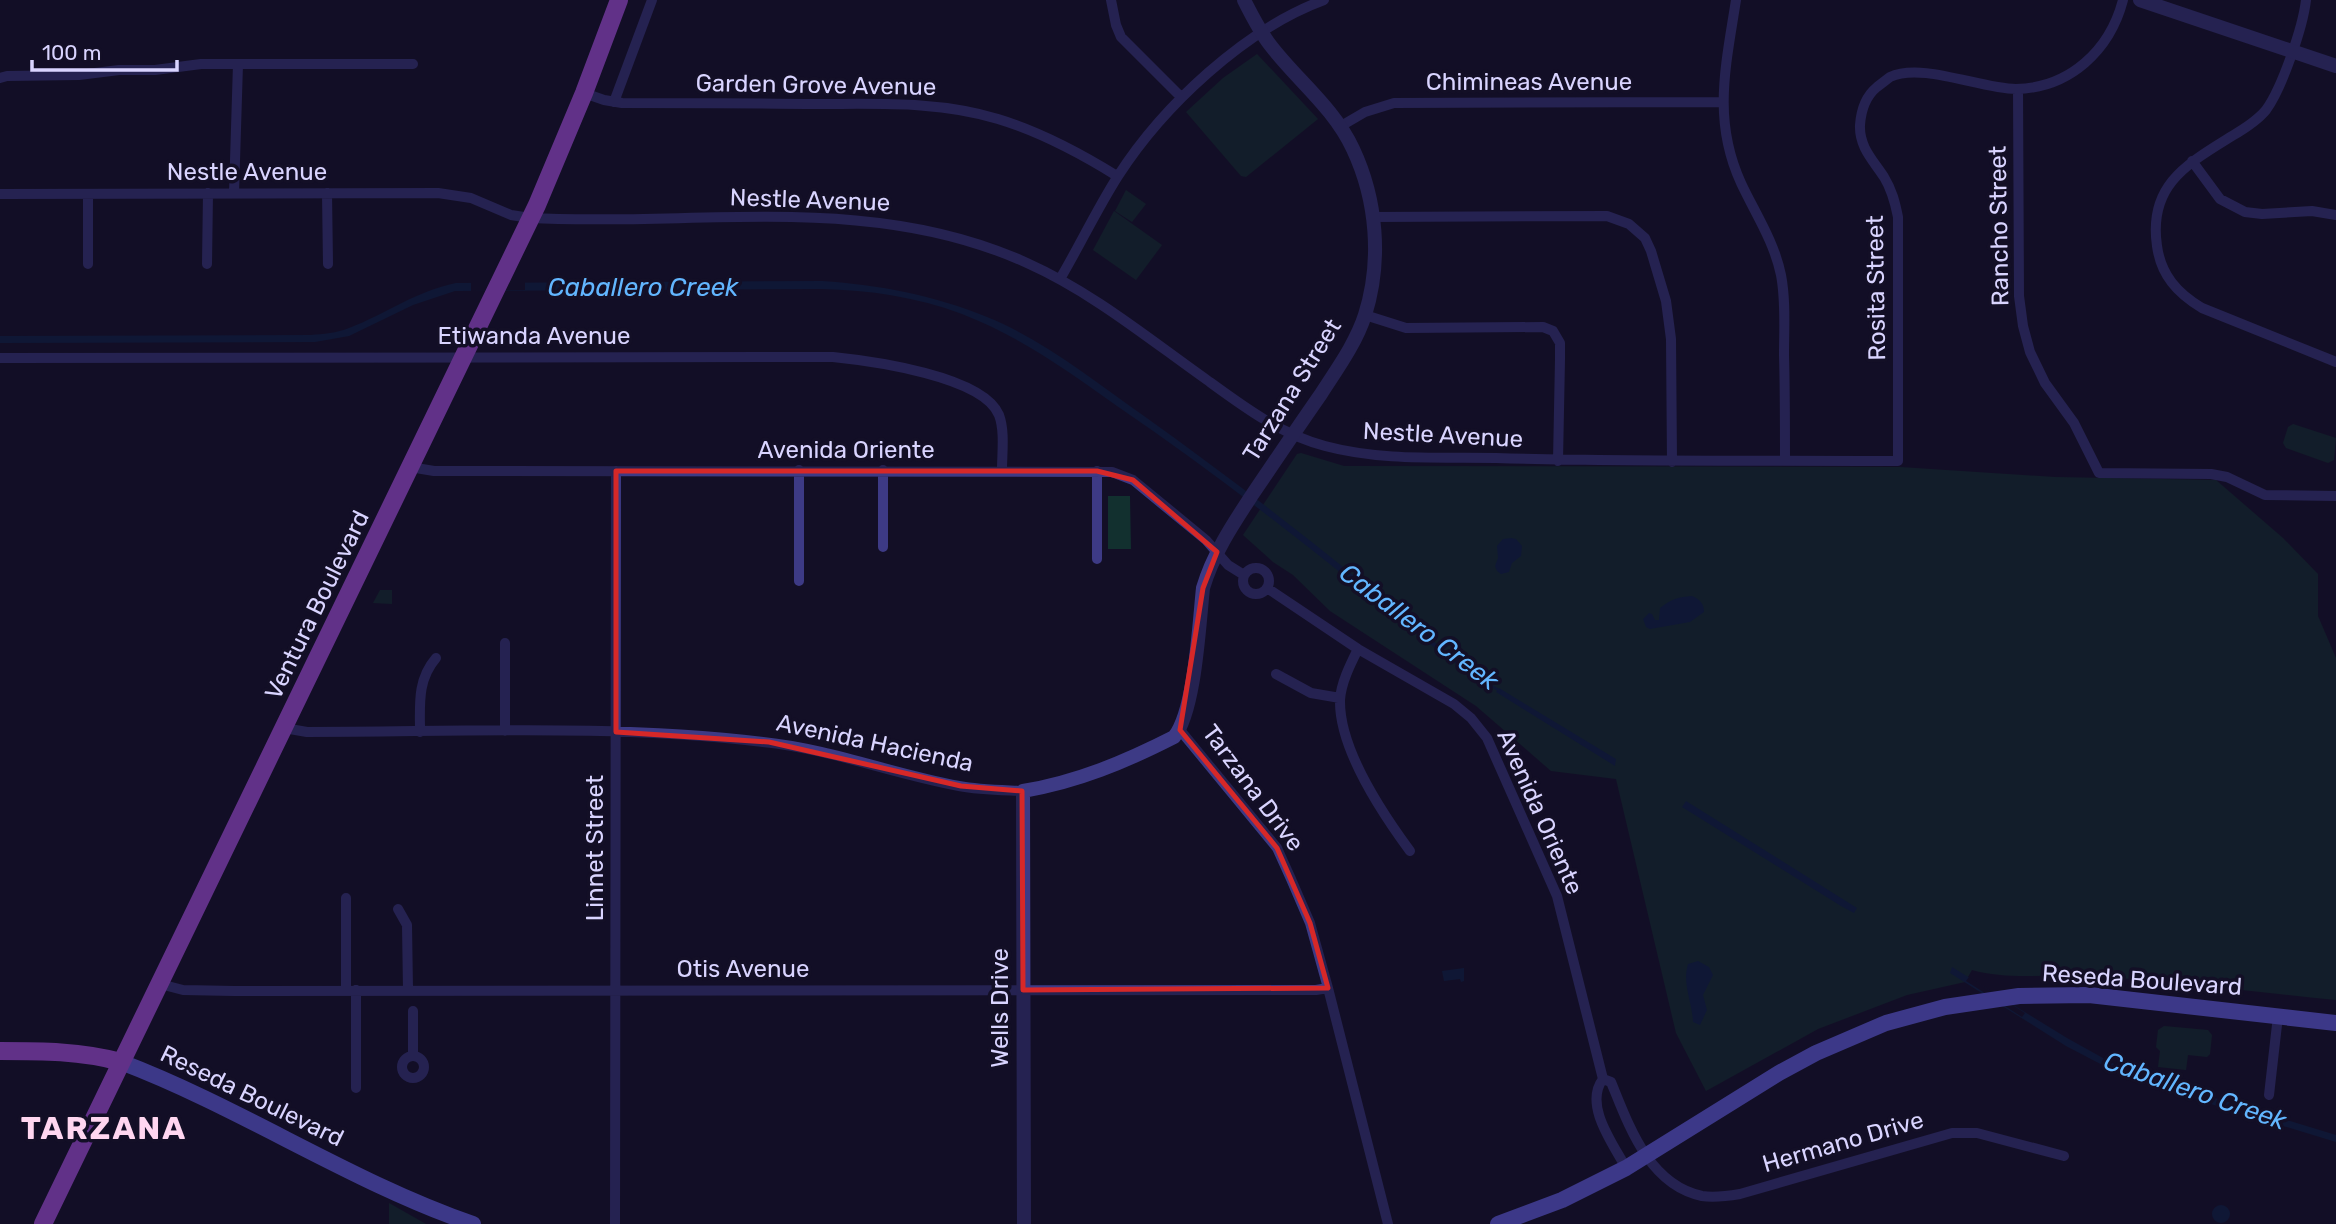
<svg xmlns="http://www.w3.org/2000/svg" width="2336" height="1224" viewBox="0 0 2336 1224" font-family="Rubik,sans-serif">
<rect width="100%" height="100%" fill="#130f26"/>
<path fill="#12302f" d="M 1257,54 L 1318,119 L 1246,177 L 1241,176 L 1186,112 L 1223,78 Z
M 1126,190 L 1146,204 L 1132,222 L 1115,211 Z
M 1114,211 L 1162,245 L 1136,280 L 1093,250 Z
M 2293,424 L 2336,438 L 2334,460 L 2328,463 L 2286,448 L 2283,443 L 2288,427 Z
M 1301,453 L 1344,466 L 1900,467 L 2055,477 L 2216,480 L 2283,538 L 2318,574 L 2318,616 L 2336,658 L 2336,1000 C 2256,992 2175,982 2095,976 C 2054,973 2011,981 1972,970 L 1965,982 L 1907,995 L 1818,1029 L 1706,1091 L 1676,1033 L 1616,779 L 1551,771 L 1476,706 L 1330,611 L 1293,575 L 1273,562 L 1243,535 L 1297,454 Z
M 1108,496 L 1130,496 L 1131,549 L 1108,549 Z
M 380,590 L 392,590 L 392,604 L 373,603 Z
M 2164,1026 L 2208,1030 L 2212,1035 L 2210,1054 L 2207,1057 L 2188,1055 L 2186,1070 L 2158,1067 L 2160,1051 L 2156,1047 L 2158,1030 Z
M 389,1203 L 426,1224 L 389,1224 Z"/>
<path fill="#0c2248" d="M 822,281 C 880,285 933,295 987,317 C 1044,340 1094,381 1144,416 C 1249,491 1351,571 1450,655 L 1485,678 L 1482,682 C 1439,653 1400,620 1360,588 C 1281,525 1201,463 1117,406 C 1068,371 1019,336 962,314 C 917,297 869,290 822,289 L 455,291 L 413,305 L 349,336 L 315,342 L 0,343 L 0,336 L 311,335 C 323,334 337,333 349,328 C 386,314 416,291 456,283 Z
M 1511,538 L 1516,539 L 1522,546 L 1521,556 L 1512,563 L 1509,572 L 1501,574 L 1497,571 L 1495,566 L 1498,558 L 1497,546 L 1503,539 Z
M 1692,596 C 1700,599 1704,604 1704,612 L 1690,622 L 1650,629 L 1646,627 L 1643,619 L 1649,613 L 1652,614 L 1655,620 L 1659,620 L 1660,608 C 1671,599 1679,597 1692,596 Z
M 1499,688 L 1616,759 L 1615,766 L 1496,692 Z
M 1686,801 L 1857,908 L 1854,913 L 1841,906 L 1682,807 Z
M 1698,961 L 1709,967 L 1713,975 L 1703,995 L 1707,1010 L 1700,1025 L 1693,1022 C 1692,1001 1682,984 1688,964 Z
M 1952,967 L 2067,1038 L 2112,1063 L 2146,1077 L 2336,1135 L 2336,1142 L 2217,1106 L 2112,1070 L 2066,1046 L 1950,973 Z
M 1464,968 L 1464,981 L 1461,982 L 1460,979 L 1444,981 L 1442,971 Z
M2212 1214a9 9 0 1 1 18 0a9 9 0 1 1-18 0Z"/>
<path fill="#130f26" d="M 471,282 L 525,282 L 525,290 L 471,291 Z
M 1969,977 L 2025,1013 L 2022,1017 L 1966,981 Z"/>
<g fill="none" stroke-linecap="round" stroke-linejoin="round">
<path stroke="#0c2248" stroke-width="2.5" d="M 1482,680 L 1500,691"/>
<path stroke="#3d3a85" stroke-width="10" d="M 1111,0 L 1116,25 L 1121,37 L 1181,97
M 1736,0 C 1726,65 1712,120 1741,183 C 1755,213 1774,241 1781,275 C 1786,301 1784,329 1784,355 C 1785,390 1785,426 1785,461
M 2306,0 C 2303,27 2282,88 2266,110 C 2257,121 2244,129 2232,136 C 2187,164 2148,185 2157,246 C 2161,275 2177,293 2202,308 L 2336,362
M 0,78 L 7,76 L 79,75 L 119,70 L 155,70 L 201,64 L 413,64
M 2018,89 L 2019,296 L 2023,326 L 2030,352 L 2045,383 L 2074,423 L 2099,473 L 2211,474 L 2227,477 L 2265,495 L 2336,496
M 584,93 L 604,100 L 622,103 C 688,103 753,103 819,104 C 879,104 940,101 998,119 C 1041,132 1080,153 1117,176
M 614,102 L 652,0
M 1341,126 L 1365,112 L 1394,103 L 1722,102
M 2192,161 L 2220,199 L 2245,212 L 2262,214 L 2312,211 L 2336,215
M 234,193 L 238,64
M 327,193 L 328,264
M 0,194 L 438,193 L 471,198 L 511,215 L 530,218 C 697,227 870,191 1027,263 C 1092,292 1149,339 1207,380 C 1244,407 1280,434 1325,446 C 1381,461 1439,457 1496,458 C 1630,462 1764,460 1898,461 L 1898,217 C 1895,202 1892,190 1884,177 C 1873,160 1859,147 1860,125 C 1861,111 1866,96 1877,87 C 1881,84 1886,80 1890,77 C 1922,62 1981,89 2016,89 C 2070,88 2110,50 2123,0
M 88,194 L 88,264
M 1373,217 L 1607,216 L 1629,224 L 1645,238 L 1651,251 L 1666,301 L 1671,339 L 1672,462
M 207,264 L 208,193
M 1060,279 C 1080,245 1097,209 1118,176 C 1163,106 1245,29 1324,0
M 1365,315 L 1406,328 L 1543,327 L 1553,331 L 1560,343 L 1560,359 L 1558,461
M 0,358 L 833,357 C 872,361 983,376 999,415 C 1005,431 1002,453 1002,470
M 410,467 L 434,471 L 1112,472 L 1133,480 L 1206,540 L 1228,565 L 1244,575
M 883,470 L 883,547
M 1097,559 L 1097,471
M1243 581a13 13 0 1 1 26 0a13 13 0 1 1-26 0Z
M 799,581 L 799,470
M 1267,588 L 1358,649 L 1454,704 L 1471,718 L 1487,738 L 1557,896 L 1603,1079 C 1583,1105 1614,1145 1626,1168
M 505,643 L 505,731
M 1358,649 C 1350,665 1341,683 1340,700 C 1339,749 1382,813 1410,851
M 1276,674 L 1311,693 L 1340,698
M 284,728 L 307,732 C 459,732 612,724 763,742 C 831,749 893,774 959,786 C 980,790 1001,790 1023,791
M 1180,730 L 1277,848 L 1291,879 L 1310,923 L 1328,988 L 1388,1224
M 420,732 C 420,705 417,680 436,658
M 398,909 L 407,925 L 408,990
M 160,984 L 183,990 L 234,991 L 1316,990 L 1328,988
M 346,990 L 346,898
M 413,1011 L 413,1056
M402 1067a11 11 0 1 1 22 0a11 11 0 1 1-22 0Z
M 1603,1079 L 1611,1082 C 1629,1126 1649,1185 1702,1196 C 1715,1198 1728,1196 1740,1194 L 1952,1133 L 1977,1133 L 2064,1156
M 356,1088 L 356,990
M 2269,1095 L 2278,1016
M 615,1224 L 616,471"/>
<path stroke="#3d3a85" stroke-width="14" d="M 2140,0 L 2336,66
M 1024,1224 L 1023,791 C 1077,782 1125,762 1174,737 C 1195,711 1199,625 1203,588 C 1213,554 1233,524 1252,495 C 1275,461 1298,427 1321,394 C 1337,369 1356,343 1365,315 C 1382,261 1377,200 1353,149 C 1334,108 1298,81 1271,46 C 1260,32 1252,16 1244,0"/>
<path stroke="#6f6bff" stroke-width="16" d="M 121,1062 C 242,1108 351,1182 473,1224
M 1498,1224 L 1562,1200 L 1626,1168 L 1779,1073 L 1816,1053 L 1886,1023 L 1945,1007 L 2019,996 L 2089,995 L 2336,1023"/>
<path stroke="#c25bff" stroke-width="18" d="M 0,1051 C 41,1051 81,1051 121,1062
M 43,1224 L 537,205 L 584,93 L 619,0"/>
</g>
<path d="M0 0H2336V1224H0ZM 616,471 L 1097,471 L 1133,480 L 1217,552 L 1203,588 L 1180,730 L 1277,848 L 1310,923 L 1328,988 L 1023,990 L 1022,791 L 961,786 L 769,742 L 616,732 Z" fill="#130f26" fill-opacity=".55" fill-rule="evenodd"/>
<path fill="none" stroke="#d62828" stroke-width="5" stroke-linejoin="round" d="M 616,471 L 1097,471 L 1133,480 L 1217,552 L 1203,588 L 1180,730 L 1277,848 L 1310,923 L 1328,988 L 1023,990 L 1022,791 L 961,786 L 769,742 L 616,732 Z"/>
<g text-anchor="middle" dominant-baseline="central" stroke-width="7" stroke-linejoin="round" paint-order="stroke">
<g font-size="24" fill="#d9d4ff" stroke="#130f26">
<text x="1529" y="82">Chimineas Avenue</text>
<text transform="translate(816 85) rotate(1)">Garden Grove Avenue</text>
<text x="247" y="172">Nestle Avenue</text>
<text transform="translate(810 200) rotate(2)">Nestle Avenue</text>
<text transform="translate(1999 226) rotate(-91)">Rancho Street</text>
<text transform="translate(1876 288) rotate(-91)">Rosita Street</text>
<text x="534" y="336">Etiwanda Avenue</text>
<text transform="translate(1292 390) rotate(-58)">Tarzana Street</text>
<text transform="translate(1443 435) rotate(3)">Nestle Avenue</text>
<text x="846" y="450">Avenida Oriente</text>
<text transform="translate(317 605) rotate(-64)">Ventura Boulevard</text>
<text transform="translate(875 743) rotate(12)">Avenida Hacienda</text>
<text transform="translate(1253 788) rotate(53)">Tarzana Drive</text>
<text transform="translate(1540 812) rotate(66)">Avenida Oriente</text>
<text transform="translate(595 848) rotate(-90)">Linnet Street</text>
<text x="743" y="969">Otis Avenue</text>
<text transform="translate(2142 980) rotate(4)">Reseda Boulevard</text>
<text transform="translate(1000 1008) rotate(-90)">Wells Drive</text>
<text transform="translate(252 1096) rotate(26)">Reseda Boulevard</text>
<text transform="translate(1843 1142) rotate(-16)">Hermano Drive</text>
</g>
<g font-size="26" font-style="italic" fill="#62b6ff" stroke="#130f26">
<text x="643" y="287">Caballero Creek</text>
<text transform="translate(1419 627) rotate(37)">Caballero Creek</text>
<text transform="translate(2195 1091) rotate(19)">Caballero Creek</text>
</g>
<g font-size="32" font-weight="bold" letter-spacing="2" fill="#ffd6f0" stroke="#130f26">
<text x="104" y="1128">TARZANA</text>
</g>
</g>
<path d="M32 60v10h145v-10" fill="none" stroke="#d9d4ff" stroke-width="3.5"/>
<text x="42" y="60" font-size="21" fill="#d9d4ff" stroke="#130f26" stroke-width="5" paint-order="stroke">100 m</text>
</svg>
